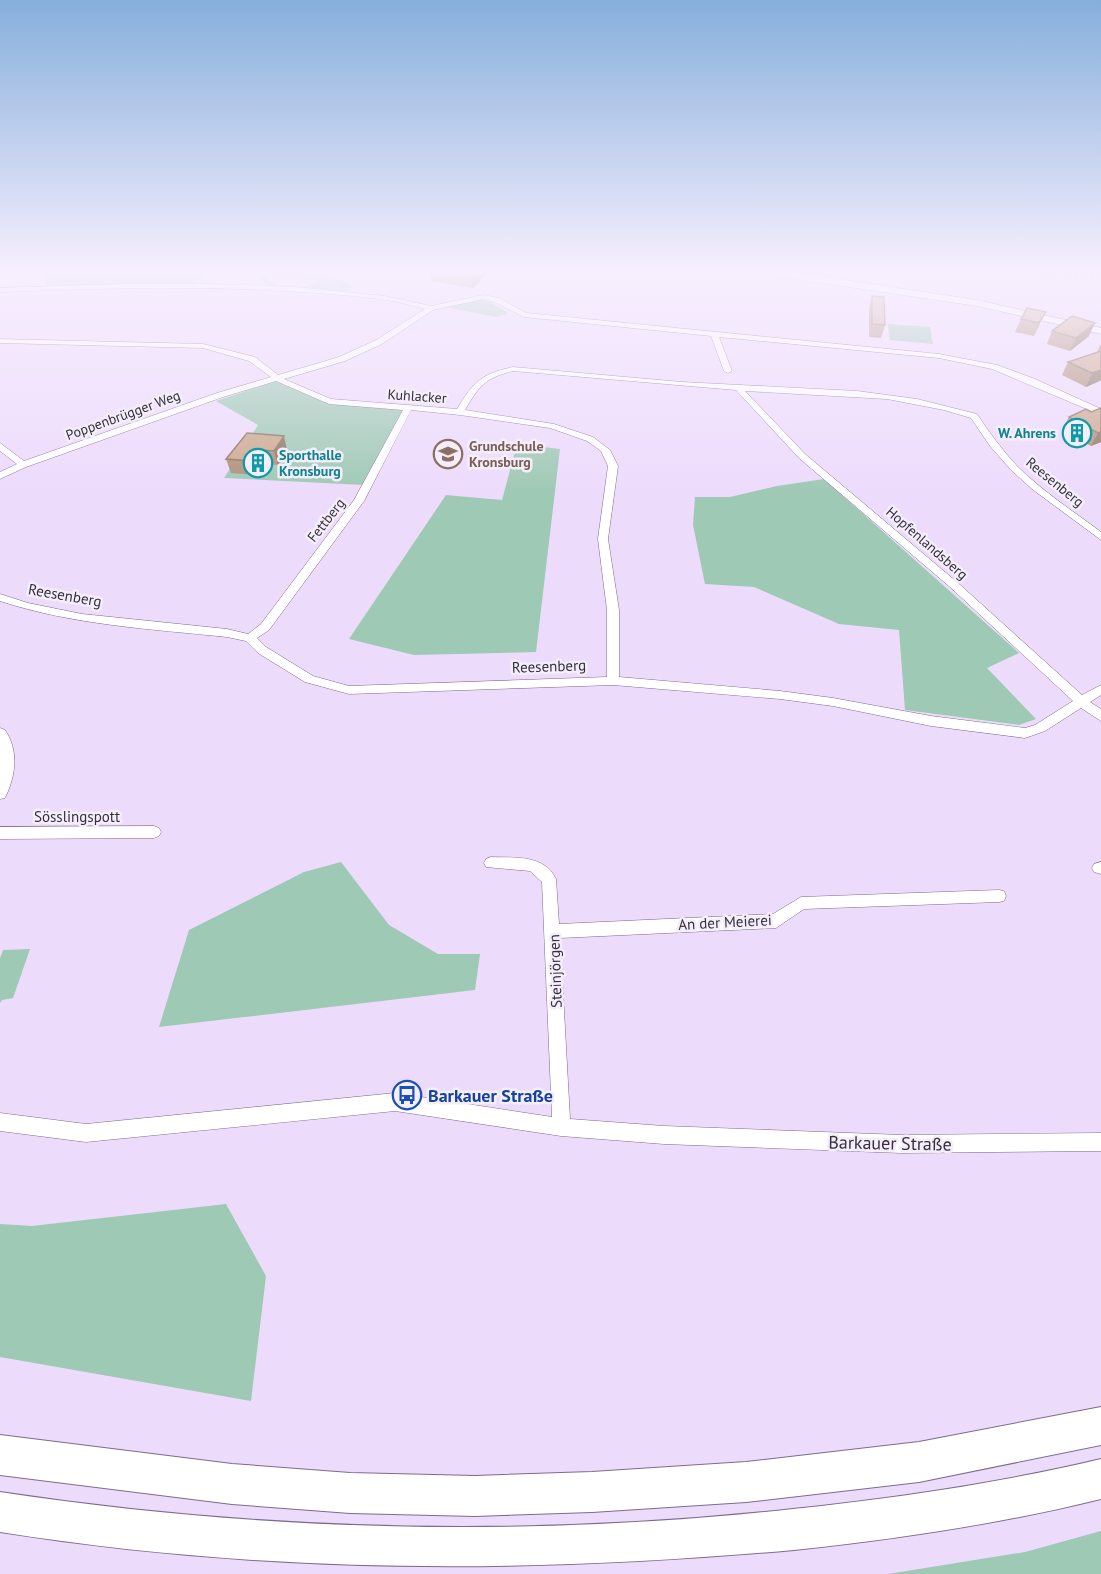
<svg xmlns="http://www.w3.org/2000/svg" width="1101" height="1574" viewBox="0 0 1101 1574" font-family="'PT Sans',sans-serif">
<rect width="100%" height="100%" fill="#eddbfc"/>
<path fill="#9ec9b4" d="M 44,272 L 207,272 L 195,285 L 47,288 Z
M 252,272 L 323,272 L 352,286 L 347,291 L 303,288 L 318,281 L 271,274 L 267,277 L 278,287 L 269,287 Z
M 480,300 L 490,302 L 508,313 L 496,317 L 445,307 Z
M 888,324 L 930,327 L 933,344 L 890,340 Z
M 276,381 L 328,402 L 403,410 L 364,485 L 224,478 L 258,425 L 216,401 Z
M 517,444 L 560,449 L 536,652 L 414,655 L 349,639 L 446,495 L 502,500 Z
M 824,479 L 1019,653 L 987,668 L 1036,719 L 1019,725 L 905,710 L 899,630 L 839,624 L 754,587 L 705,584 L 693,525 L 695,497 L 730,497 L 777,486 Z
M 341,862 L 389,925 L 438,954 L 480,954 L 475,990 L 159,1027 L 189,930 L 304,872 Z
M 30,949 L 13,998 L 2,1000 L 0,1003 L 0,958 L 3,950 Z
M 226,1204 L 266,1276 L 251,1401 L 0,1357 L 0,1224 L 32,1226 Z
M 1101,1531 L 1101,1574 L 888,1574 L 1025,1552 Z"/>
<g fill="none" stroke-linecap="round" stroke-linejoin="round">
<g stroke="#7c6c89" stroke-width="1">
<path id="minor" d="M 568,272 L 576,272 L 571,275 Z
M 126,284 L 211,284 L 295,287 L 385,296 L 431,306 L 483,295 L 499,298 L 526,313 L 939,354 L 997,365 L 1035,379 L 1101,409 L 1101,415 L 992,369 L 939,358 L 719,337 L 732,371 L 728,373 L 724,371 L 711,336 L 524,317 L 494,302 L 483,299 L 433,310 L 382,344 L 345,361 L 284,379 L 331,399 L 457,409 C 474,381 481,374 513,367 L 682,382 L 857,391 L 917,399 L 977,414 C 989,432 1002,450 1017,466 C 1042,491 1073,511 1101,532 L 1101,540 L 1032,489 L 1011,470 L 990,446 L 971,418 L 944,410 L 887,399 L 745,391 L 805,454 L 958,583 L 1082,695 L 1101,685 L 1101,695 L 1090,702 L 1101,709 L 1101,721 L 1081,708 L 1045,731 L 1025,738 L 931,726 L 833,706 L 780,699 L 613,685 L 349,694 L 305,682 L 258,653 L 246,641 L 227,637 C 151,629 73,625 0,601 L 0,594 L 28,603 L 82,614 L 227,629 L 248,634 L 261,624 L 354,500 L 403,410 L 329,404 L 276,381 L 223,397 L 26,467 L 0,479 L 0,472 L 17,464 L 0,451 L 0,443 L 24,461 L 217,393 L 271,377 L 249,361 L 203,348 L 0,343 L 0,339 L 203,344 L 255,357 L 278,375 L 339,357 L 376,340 L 425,309 C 390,298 353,296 316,293 C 211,285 105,288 0,292 L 0,288 ZM 513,371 L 736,390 L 799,458 L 950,587 L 1073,701 L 1035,725 L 1025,728 L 931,716 L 833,698 L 780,691 L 619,677 L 619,610 L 608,539 L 618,466 L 610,450 L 593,437 L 554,424 L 465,410 C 479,386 485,378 513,371 ZM 411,410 L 460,415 L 550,428 L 587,441 L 601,451 L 608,466 L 598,539 L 607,610 L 607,677 L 349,686 L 313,676 L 266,647 L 257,638 L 269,630 L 364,501 Z
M 0,728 L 5,730 C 19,751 16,775 5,798 L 0,799 Z
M 154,826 L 159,828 L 161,832 L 159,836 L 154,838 L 0,839 L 0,827 Z
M 491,857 C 514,858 544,854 556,879 L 559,924 L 773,914 L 801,897 L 999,890 L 1004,891 L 1006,896 L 1004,901 L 999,902 L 804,909 L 776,928 L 560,938 L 570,1119 L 664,1126 L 902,1135 L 1101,1133 L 1101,1151 L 902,1153 L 664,1144 L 561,1136 L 395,1111 L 86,1142 L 0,1131 L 0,1113 L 86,1124 L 395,1093 L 552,1117 L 542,882 L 530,871 L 486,867 L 484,863 L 486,859 Z
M 1101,862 L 1101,874 L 1094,872 L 1092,868 L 1094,864 Z"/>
</g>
<g stroke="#7c6c89" stroke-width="1">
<path id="secondary" d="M 763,272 L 793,272 L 977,300 L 1101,328 L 1101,334 L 977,306 L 768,275 Z"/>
</g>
<g stroke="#7c6c89" stroke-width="2">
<path id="trunk" d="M 1101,1407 L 1101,1445 L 919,1482 L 746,1502 L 592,1512 L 475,1516 L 350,1513 L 232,1504 L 0,1475 L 0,1435 L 232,1464 L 350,1473 L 475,1476 L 592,1472 L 746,1462 L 919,1442 Z
M 1101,1459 L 1101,1499 C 1000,1524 897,1539 794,1550 C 527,1574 265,1574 0,1532 L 0,1492 C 265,1532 527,1538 793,1509 C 897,1498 1000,1483 1101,1459 Z"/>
</g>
<use href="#minor" fill="#fff" fill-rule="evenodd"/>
<use href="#secondary" fill="#fff" fill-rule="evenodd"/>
<use href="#trunk" fill="#fff" fill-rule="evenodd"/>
<path stroke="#81768a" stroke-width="2" stroke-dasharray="1.5 4" stroke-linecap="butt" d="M 1009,272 L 1101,278"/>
</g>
<path fill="#af9079" d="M 430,272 L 488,272 L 473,288 L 431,281 Z
M 872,296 L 885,325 L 881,338 L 869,337 L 869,308 Z
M 1027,308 L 1040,324 L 1034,336 L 1015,332 L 1021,319 Z
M 1052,331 L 1089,336 L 1070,351 L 1047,344 Z
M 1100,345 L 1101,345 L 1101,380 L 1100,381 L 1086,387 L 1062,375 L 1068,362 L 1097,352 Z
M 1101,408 L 1101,442 L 1091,446 L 1062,430 L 1069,417 L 1091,412 Z
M 247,433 L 287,450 L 278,465 L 265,464 L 257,475 L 231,473 L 226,459 Z"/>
<path fill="#8e7663" d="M 475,272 L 488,272 L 473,288 L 472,275 Z
M 1095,323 L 1089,336 L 1070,351 L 1076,338 Z
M 1101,370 L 1101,380 L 1086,387 L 1092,373 Z
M 1101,432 L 1101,442 L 1091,446 L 1098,433 Z
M 284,436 L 287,450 L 278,465 L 274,451 Z
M 261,450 L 265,464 L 257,475 L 253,461 Z"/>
<path fill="#cba88d" stroke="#8e7663" stroke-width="1.5" d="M 451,272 L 475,272 L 472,275 Z
M 872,296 L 884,297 L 885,325 L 872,324 Z
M 1027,308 L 1046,312 L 1039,323 L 1021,319 Z
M 1072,316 L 1095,323 L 1076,338 L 1052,331 Z
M 1101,351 L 1101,370 L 1092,373 L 1068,362 Z
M 1101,408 L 1101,432 L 1098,433 L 1069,417 L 1086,409 L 1091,412 Z
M 247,433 L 284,436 L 274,451 L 261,450 L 253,461 L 226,459 Z"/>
<linearGradient id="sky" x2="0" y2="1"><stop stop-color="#86afdc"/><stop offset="0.55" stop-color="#f7effe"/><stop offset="1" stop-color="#f7effe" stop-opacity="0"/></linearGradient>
<rect width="1101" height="493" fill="url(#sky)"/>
<defs>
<g id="building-ring" transform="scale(1.5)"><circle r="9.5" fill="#f4edfa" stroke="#0f9aa8" stroke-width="1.5"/><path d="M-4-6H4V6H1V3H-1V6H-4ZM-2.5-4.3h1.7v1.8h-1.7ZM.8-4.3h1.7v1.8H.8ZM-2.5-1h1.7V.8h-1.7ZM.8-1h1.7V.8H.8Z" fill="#0f9aa8"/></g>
<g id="school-ring" transform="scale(1.5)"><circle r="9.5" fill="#f4edfa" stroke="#8d6e63" stroke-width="1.5"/><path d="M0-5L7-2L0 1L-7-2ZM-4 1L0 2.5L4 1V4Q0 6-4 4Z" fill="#8d6e63"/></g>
<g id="bus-ring" transform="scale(1.5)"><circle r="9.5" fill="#f4edfa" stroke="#1a4fb4" stroke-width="1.5"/><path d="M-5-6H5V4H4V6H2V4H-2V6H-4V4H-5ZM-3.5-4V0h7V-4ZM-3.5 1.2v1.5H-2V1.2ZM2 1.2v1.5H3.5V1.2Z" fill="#1a4fb4"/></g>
</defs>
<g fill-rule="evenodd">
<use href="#building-ring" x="1077" y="433"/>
<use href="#school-ring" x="448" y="454"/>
<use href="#building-ring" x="258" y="463"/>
<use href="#bus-ring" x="407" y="1095"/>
</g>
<g text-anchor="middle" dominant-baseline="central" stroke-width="5" stroke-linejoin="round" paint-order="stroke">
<g font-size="14" fill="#37303c" stroke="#f4edfa">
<text transform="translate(417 396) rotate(4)">Kuhlacker</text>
<text transform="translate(123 415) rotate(-20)">Poppenbrügger Weg</text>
<text transform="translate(1055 482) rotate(39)">Reesenberg</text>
<text transform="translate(326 520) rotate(-52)">Fettberg</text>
<text transform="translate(927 543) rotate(41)">Hopfenlandsberg</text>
</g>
<g font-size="14" font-weight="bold" fill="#0d838f" stroke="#f4edfa" text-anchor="end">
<text x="1056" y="433">W. Ahrens</text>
<text x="279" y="455" text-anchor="start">Sporthalle<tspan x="279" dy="16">Kronsburg</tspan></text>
</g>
<g font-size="14" font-weight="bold" fill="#785e54" stroke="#f4edfa" text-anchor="start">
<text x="469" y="446">Grundschule<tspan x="469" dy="16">Kronsburg</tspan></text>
</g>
<g font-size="15" fill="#37303c" stroke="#f4edfa">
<text transform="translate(65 595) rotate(10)">Reesenberg</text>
<text transform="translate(549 666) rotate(-2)">Reesenberg</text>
<text x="77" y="816">Sösslingspott</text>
<text transform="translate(725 922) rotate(-3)">An der Meierei</text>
<text transform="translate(555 971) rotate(-92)">Steinjörgen</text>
</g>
<g font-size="18" font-weight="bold" fill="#164399" stroke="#f4edfa" text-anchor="start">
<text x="428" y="1095">Barkauer Straße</text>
</g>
<g font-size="18" fill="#37303c" stroke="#f4edfa">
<text transform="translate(890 1143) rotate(1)">Barkauer Straße</text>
</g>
</g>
</svg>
